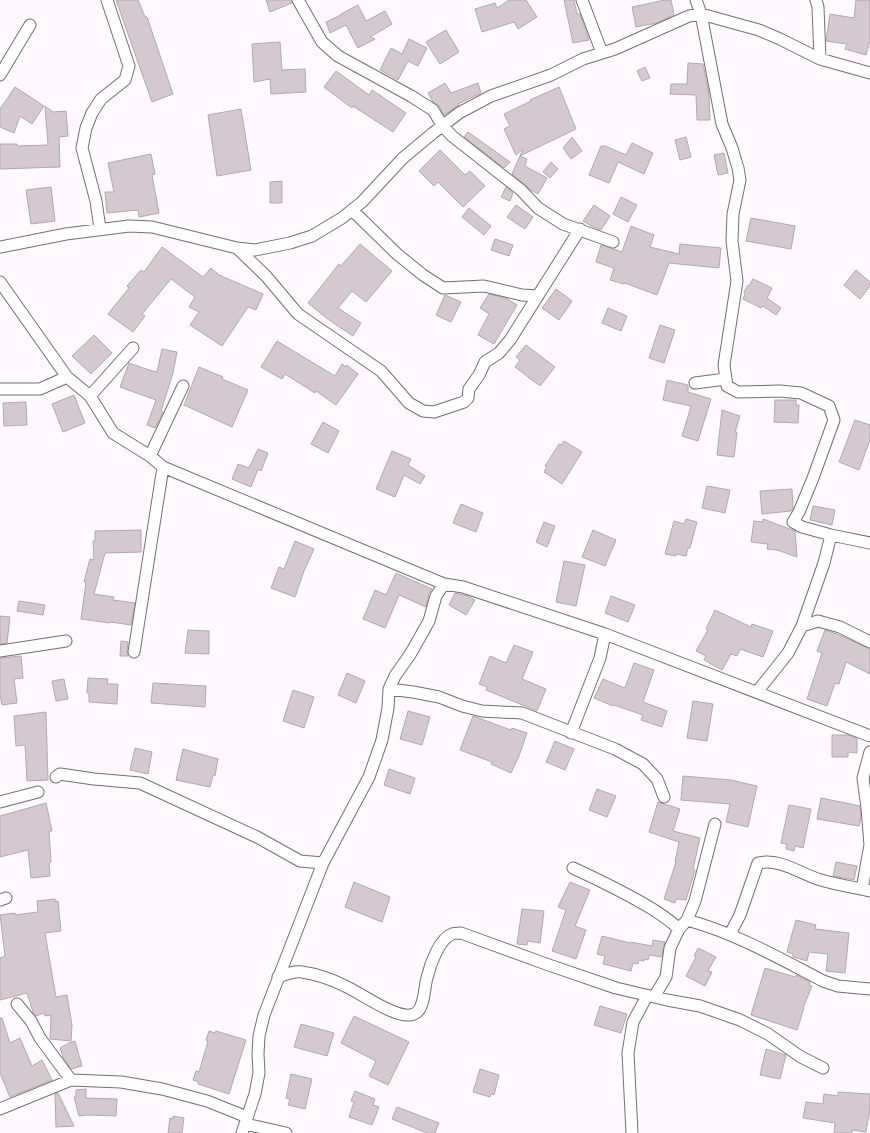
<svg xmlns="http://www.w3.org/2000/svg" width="870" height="1133" viewBox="0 0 870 1133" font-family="Raleway,sans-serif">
<rect width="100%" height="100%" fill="#fff8fc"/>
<path fill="#d3c9cf" stroke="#b2a8ae" d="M 116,0 L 138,0 L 145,17 L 147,17 L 173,94 L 152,102 Z
M 266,0 L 291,0 L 292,3 L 270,12 Z
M 509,0 L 526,0 L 537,17 L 518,29 L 514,22 L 482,32 L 475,9 L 495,3 L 497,8 Z
M 564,0 L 574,0 L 577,14 L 580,14 L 589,40 L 573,43 Z
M 665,0 L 671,0 L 674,15 L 657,23 L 636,27 L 632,7 Z
M 856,0 L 870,0 L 870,41 L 866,55 L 845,49 L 847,44 L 826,41 L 830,14 L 854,18 Z
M 358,5 L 366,21 L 385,11 L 392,24 L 370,37 L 375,39 L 358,48 L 346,25 L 330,33 L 326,22 L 341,15 L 341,14 Z
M 446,30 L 459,52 L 440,64 L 426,42 Z
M 409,39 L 427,48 L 418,66 L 408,61 L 398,80 L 380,70 L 391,48 L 402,54 Z
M 280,42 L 282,70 L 305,69 L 306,92 L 271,94 L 270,79 L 254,82 L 252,44 Z
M 688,63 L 703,64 L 709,94 L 710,120 L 697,120 L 696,95 L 670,94 L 671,84 L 687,84 Z
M 645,67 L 650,78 L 642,81 L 637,71 Z
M 336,71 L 369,95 L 372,90 L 406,113 L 393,132 L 353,106 L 352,108 L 324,87 Z
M 445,83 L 451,93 L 478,83 L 481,93 L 458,104 L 459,105 L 444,115 L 439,106 L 433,102 L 428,93 Z
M 15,87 L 44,106 L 32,124 L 20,116 L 14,133 L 0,127 L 0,109 Z
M 559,87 L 576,129 L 520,156 L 527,159 L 525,166 L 547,178 L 538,194 L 531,190 L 512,174 L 523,149 L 516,155 L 504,129 L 510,126 L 504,114 L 531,101 L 530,100 Z
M 45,106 L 53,112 L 66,111 L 68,136 L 59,137 L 60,167 L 0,169 L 0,144 L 17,144 L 17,146 L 48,145 Z
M 241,109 L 251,170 L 217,176 L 208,115 Z
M 468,132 L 510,162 L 504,168 L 464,137 Z
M 572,137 L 582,151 L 571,159 L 563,148 Z
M 686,137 L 691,157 L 680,160 L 675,140 Z
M 632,143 L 653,153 L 644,174 L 618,162 L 609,183 L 589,175 L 601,146 L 605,146 L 626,155 Z
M 440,150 L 465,175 L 470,171 L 485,186 L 463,207 L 438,182 L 434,186 L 419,171 Z
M 724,153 L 728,173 L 718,175 L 714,155 Z
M 151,154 L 155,174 L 152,175 L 159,213 L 139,217 L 138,210 L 107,213 L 105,192 L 114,192 L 108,163 Z
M 551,162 L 558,169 L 550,178 L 543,172 Z
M 282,181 L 282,203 L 270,203 L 270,182 Z
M 51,187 L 55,221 L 31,224 L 26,190 Z
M 506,187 L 513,193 L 510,201 L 501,197 Z
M 621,197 L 637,205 L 628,222 L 613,214 Z
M 516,205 L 533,217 L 525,229 L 507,217 Z
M 594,205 L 610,216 L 601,230 L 593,227 L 583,221 Z
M 469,208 L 491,226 L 484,235 L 462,217 Z
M 751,218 L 795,226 L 791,249 L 746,241 Z
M 631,226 L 654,235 L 650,247 L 679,254 L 680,244 L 721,248 L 719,268 L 669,263 L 657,295 L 625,283 L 624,284 L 610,280 L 614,268 L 596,262 L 601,245 L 622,252 Z
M 495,239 L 513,245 L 509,256 L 491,250 Z
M 360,244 L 392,271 L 366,302 L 352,291 L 338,308 L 361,323 L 353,336 L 329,320 L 308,303 L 339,264 L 341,266 Z
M 162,247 L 203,277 L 211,268 L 219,275 L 263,294 L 256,310 L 248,307 L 222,346 L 190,325 L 199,312 L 189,307 L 195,297 L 171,279 L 142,314 L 145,316 L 133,332 L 108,314 L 129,288 L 127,286 L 141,270 L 144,272 Z
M 856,270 L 870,282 L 870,286 L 860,299 L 844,285 Z
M 753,279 L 772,288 L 767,298 L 781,308 L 776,315 L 763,306 L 761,308 L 743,299 L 745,294 L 744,292 L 748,285 L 749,286 Z
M 556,289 L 572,301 L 559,320 L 542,308 Z
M 489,294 L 506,298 L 517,305 L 494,344 L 478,335 L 489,314 L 480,308 Z
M 445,295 L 461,302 L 451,322 L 436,315 Z
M 608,308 L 627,316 L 621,331 L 602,323 Z
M 660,325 L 675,330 L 664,363 L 649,358 Z
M 94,335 L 112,353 L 91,374 L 72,356 Z
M 277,341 L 335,376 L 342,364 L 346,367 L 347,365 L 358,374 L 336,405 L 316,391 L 315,393 L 285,374 L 282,379 L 261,367 Z
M 526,345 L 555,367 L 540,386 L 515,367 L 520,360 L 516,357 Z
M 162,349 L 177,352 L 173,373 L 161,411 L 163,412 L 155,428 L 147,425 L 156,400 L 120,387 L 129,363 L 149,370 L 157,372 Z
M 199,367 L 223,377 L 222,379 L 248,390 L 232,427 L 184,405 Z
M 667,380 L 688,385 L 688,392 L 711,399 L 698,441 L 682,436 L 691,406 L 663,400 Z
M 74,395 L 85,423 L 63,432 L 52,404 Z
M 775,400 L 796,400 L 796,405 L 799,405 L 798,423 L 774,422 Z
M 26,402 L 27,425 L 4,426 L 3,403 Z
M 722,410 L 740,416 L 735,432 L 737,432 L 734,457 L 717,455 Z
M 855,420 L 870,425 L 870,440 L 859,470 L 839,462 Z
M 323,422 L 339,431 L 328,453 L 311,444 Z
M 564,441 L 582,452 L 562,484 L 544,472 L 547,467 L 545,466 L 559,444 L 561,445 Z
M 258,449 L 268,453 L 261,471 L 258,469 L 251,487 L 232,479 L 238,464 L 249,468 Z
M 392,451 L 411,459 L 408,465 L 425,476 L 420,484 L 404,475 L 395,497 L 376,489 Z
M 707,486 L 730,490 L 725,513 L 702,508 Z
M 792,489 L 793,508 L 791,511 L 762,514 L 760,491 Z
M 461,504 L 483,513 L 476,532 L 453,523 Z
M 813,506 L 835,510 L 832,525 L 810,520 Z
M 686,519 L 697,522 L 690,548 L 688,548 L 686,556 L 676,554 L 676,556 L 665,554 L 674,521 L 684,524 Z
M 763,519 L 795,531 L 797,557 L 777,550 L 767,549 L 768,544 L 751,542 L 754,521 L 763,522 Z
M 544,522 L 555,526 L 547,547 L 536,542 Z
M 141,530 L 141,552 L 105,553 L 94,594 L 114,597 L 113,600 L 135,603 L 131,625 L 111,622 L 110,623 L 81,619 L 86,582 L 84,582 L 86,574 L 90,559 L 94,560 L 93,541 L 95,541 L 95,531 Z
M 593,530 L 616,540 L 605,566 L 582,557 Z
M 295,541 L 314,549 L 304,571 L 295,597 L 271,588 L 279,567 L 284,569 Z
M 564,561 L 585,565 L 576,606 L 556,602 Z
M 396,573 L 432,589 L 429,594 L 426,607 L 399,595 L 385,628 L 363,619 L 375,590 L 386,595 Z
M 455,593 L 468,596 L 475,600 L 466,615 L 449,605 Z
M 611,596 L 635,605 L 628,622 L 605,613 Z
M 19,601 L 45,605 L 43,615 L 17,611 Z
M 715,610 L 751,627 L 752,624 L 773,631 L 763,657 L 740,649 L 737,656 L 731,654 L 722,670 L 704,660 L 706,656 L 696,651 L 708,630 L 706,629 Z
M 0,616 L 10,617 L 7,643 L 0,644 Z
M 188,630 L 209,631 L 209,654 L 185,653 Z
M 825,630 L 837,634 L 870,649 L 870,674 L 846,662 L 839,684 L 835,683 L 827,706 L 807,699 L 822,653 L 817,651 Z
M 121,641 L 128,642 L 127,651 L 128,656 L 120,656 Z
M 514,645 L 533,652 L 522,679 L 546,689 L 537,711 L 486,690 L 487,687 L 479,684 L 490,656 L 506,663 Z
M 21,656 L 23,678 L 14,679 L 17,703 L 2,705 L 0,695 L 0,658 Z
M 634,663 L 654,670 L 643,702 L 667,711 L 662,727 L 641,720 L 643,715 L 614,705 L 613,706 L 594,698 L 603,679 L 625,688 Z
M 347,673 L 365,681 L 356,703 L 338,695 Z
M 88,678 L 108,679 L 107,684 L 118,684 L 117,704 L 89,702 L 89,693 L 87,693 Z
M 64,679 L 68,699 L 56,701 L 52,681 Z
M 153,683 L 206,686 L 205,707 L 151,703 Z
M 293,690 L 314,697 L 304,728 L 283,721 Z
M 693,701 L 713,704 L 707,741 L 687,738 Z
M 408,711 L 430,717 L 422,745 L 400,739 Z
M 46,712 L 48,780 L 27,781 L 25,745 L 16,746 L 14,716 Z
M 473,716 L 511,730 L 512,728 L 527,733 L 519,756 L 511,773 L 491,764 L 492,762 L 460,750 Z
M 832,735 L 849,735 L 857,739 L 857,753 L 848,752 L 848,757 L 832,757 Z
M 555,741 L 574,749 L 565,770 L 546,762 Z
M 135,748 L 152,752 L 148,774 L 130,770 Z
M 183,749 L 218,759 L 215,776 L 213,775 L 210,787 L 176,780 Z
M 389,769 L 415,778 L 410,794 L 384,785 Z
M 683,776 L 731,780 L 757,786 L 748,827 L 726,822 L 730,804 L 681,800 Z
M 597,789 L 616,796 L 607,817 L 589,810 Z
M 821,798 L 860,806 L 861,818 L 859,826 L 817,819 Z
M 658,802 L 680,809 L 673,831 L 700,838 L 693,869 L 695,870 L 686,900 L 676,899 L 675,903 L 664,899 L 676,862 L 675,862 L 679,842 L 649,832 Z
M 46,803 L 52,831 L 49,831 L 51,862 L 49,863 L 50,876 L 31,878 L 28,850 L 0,857 L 0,816 Z
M 789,805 L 811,809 L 803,848 L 795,846 L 794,851 L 786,849 L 787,844 L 781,843 Z
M 836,862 L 857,866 L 854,880 L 833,876 Z
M 354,882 L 390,897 L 382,922 L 345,907 Z
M 570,882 L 590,890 L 575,926 L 586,930 L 576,959 L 552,951 L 566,910 L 558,907 Z
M 55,899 L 55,901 L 58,901 L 61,931 L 45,933 L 56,997 L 67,995 L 72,1025 L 71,1041 L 50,1039 L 51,1015 L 45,1016 L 44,1013 L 36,1016 L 33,1012 L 27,993 L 0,1000 L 0,958 L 5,956 L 0,915 L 15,913 L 15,915 L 38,912 L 37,901 Z
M 522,909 L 544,911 L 540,943 L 528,941 L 527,945 L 517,944 Z
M 796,920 L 816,925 L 815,929 L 849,933 L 845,973 L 826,971 L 828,954 L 809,952 L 807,961 L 793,957 L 793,954 L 787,952 Z
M 602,936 L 630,943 L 631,942 L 652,946 L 653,940 L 665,942 L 662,957 L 649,955 L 648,960 L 645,959 L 644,961 L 639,960 L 638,964 L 633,963 L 631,971 L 603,964 L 605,956 L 597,954 Z
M 698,948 L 716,957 L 708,971 L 712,972 L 705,986 L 686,976 L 696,957 L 694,956 Z
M 765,968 L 795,977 L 796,975 L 810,982 L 809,985 L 812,986 L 803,1008 L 804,1008 L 797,1030 L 751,1015 Z
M 600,1006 L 627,1014 L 621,1033 L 594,1025 Z
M 354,1016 L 409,1042 L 388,1085 L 369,1076 L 376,1061 L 341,1043 Z
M 0,1018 L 2,1018 L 10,1043 L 20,1038 L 32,1066 L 42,1060 L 52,1080 L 10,1097 L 0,1073 Z
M 301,1024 L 334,1033 L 327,1056 L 294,1047 Z
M 209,1031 L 215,1033 L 216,1031 L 246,1040 L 229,1094 L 198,1084 L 199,1082 L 193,1080 L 196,1071 L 199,1072 L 208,1041 L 206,1040 Z
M 75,1041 L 82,1066 L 71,1069 L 63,1057 L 60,1048 L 69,1043 Z
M 766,1049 L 786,1055 L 780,1079 L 760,1075 Z
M 480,1069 L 499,1075 L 494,1095 L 491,1094 L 490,1097 L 473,1092 Z
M 291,1074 L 312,1079 L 305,1109 L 288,1105 L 290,1099 L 286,1098 Z
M 86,1089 L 86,1098 L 117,1099 L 116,1116 L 87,1115 L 79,1116 L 74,1097 L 76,1097 L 76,1090 Z
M 355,1091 L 375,1099 L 373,1105 L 379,1107 L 372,1125 L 349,1117 L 354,1102 L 351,1101 Z
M 838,1092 L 870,1094 L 870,1109 L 866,1132 L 852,1130 L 852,1133 L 834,1133 L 835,1123 L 803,1118 L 806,1102 L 823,1104 L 824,1094 L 838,1096 Z
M 58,1093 L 74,1126 L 56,1127 L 55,1094 Z
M 397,1107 L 439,1123 L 435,1133 L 427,1133 L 392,1119 Z
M 173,1116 L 184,1118 L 182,1133 L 168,1133 L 170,1118 L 173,1119 Z"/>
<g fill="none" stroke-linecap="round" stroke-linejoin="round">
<g stroke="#756d72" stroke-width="13">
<path id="street" d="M 298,0 L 322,42 L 338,56 L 411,96 L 433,110 L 442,125 L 452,136 L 521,190 L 538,208 L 563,224 L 613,242
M 582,0 L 602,53
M 696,0 L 701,14 L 722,124 L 732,148 L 738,168 L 740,180 L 733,214 L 732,241 L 737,281 L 724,365 L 727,386 L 738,392 L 780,391 L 801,393 L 829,406 L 834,420 L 813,478 L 799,512 L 793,522 L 802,527 L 831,535
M 816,0 L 818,7 L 820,59
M 0,75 L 30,25
M 352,210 L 397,254 L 423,275 L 443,288 L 484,286 L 522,295 L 538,296
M 100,229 L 96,201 L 82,148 L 86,128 L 92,113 L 101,99 L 125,80 L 129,66 L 107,0
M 0,247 L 66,234 L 129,226 L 152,227 L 237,248 L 255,250 L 290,243 L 312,236 L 342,218 L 362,202 L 403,158 L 433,133 L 459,113 L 491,96 L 551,75 L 583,59 L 615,49 L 689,16 L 701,14 L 759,30 L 780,39 L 820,59 L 870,73
M 237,248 L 266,276 L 298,314 L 381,371 L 409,403 L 423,411 L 434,412 L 464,402 L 468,398 L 469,389 L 479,375 L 485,362 L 499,353 L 510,340 L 580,229
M 0,282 L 67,377 L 90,396 L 113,433 L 150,456 L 163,467 L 444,584 L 463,587 L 605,634 L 870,736
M 695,383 L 726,379
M 0,389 L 40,389 L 67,377
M 90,396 L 133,348
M 150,456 L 183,386
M 802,626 L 818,621 L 840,627 L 870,642
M 0,651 L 66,641
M 134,652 L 163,467
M 389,689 L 413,692 L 439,697 L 462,706 L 482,711 L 522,713 L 615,749 L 643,764 L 657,779 L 664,797
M 757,692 L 788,653 L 802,626 L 824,563 L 831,535 L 870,543
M 571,733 L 600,658 L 605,634
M 56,777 L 60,774 L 94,779 L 140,783 L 257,837 L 300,861 L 323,863
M 0,802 L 38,792
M 573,868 C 601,881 628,894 654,910 C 663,916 671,921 679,929
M 862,889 L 870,845 L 867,808 L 863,778 L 870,752
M 0,900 L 6,898
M 687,920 L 695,901 L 715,824
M 730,934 L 740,915 L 758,863 C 781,858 800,874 821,880 C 837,885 854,887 870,891
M 278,977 C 286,974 294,971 302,972 C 316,974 333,980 345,986 C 361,993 398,1021 414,1014 C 425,1010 424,987 427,978 C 430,965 439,939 452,934 C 454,933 459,933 461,933 L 546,964 L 616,988 L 667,1000 L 700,1006 L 740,1020 L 768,1034 L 801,1057 L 823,1068
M 654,997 L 666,977 L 670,948 L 679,929 L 687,920 C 735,933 779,958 823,981 L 838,986 L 870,989
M 17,1004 L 31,1021 L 40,1038 L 71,1080
M 0,1109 L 71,1080 L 121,1082 L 162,1089 L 207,1101 L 247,1117
M 245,1124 L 286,1133
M 242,1133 L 255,1094 L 259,1073 L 258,1054 L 259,1036 L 264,1015 L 323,863 L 369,777 L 382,740 L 388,708 L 389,689 L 395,676 L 411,653 L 429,621 L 436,596 L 444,584
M 632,1133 L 628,1053 L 633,1022 L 647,996"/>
</g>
<use href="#street" stroke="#fff" stroke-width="11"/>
</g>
</svg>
